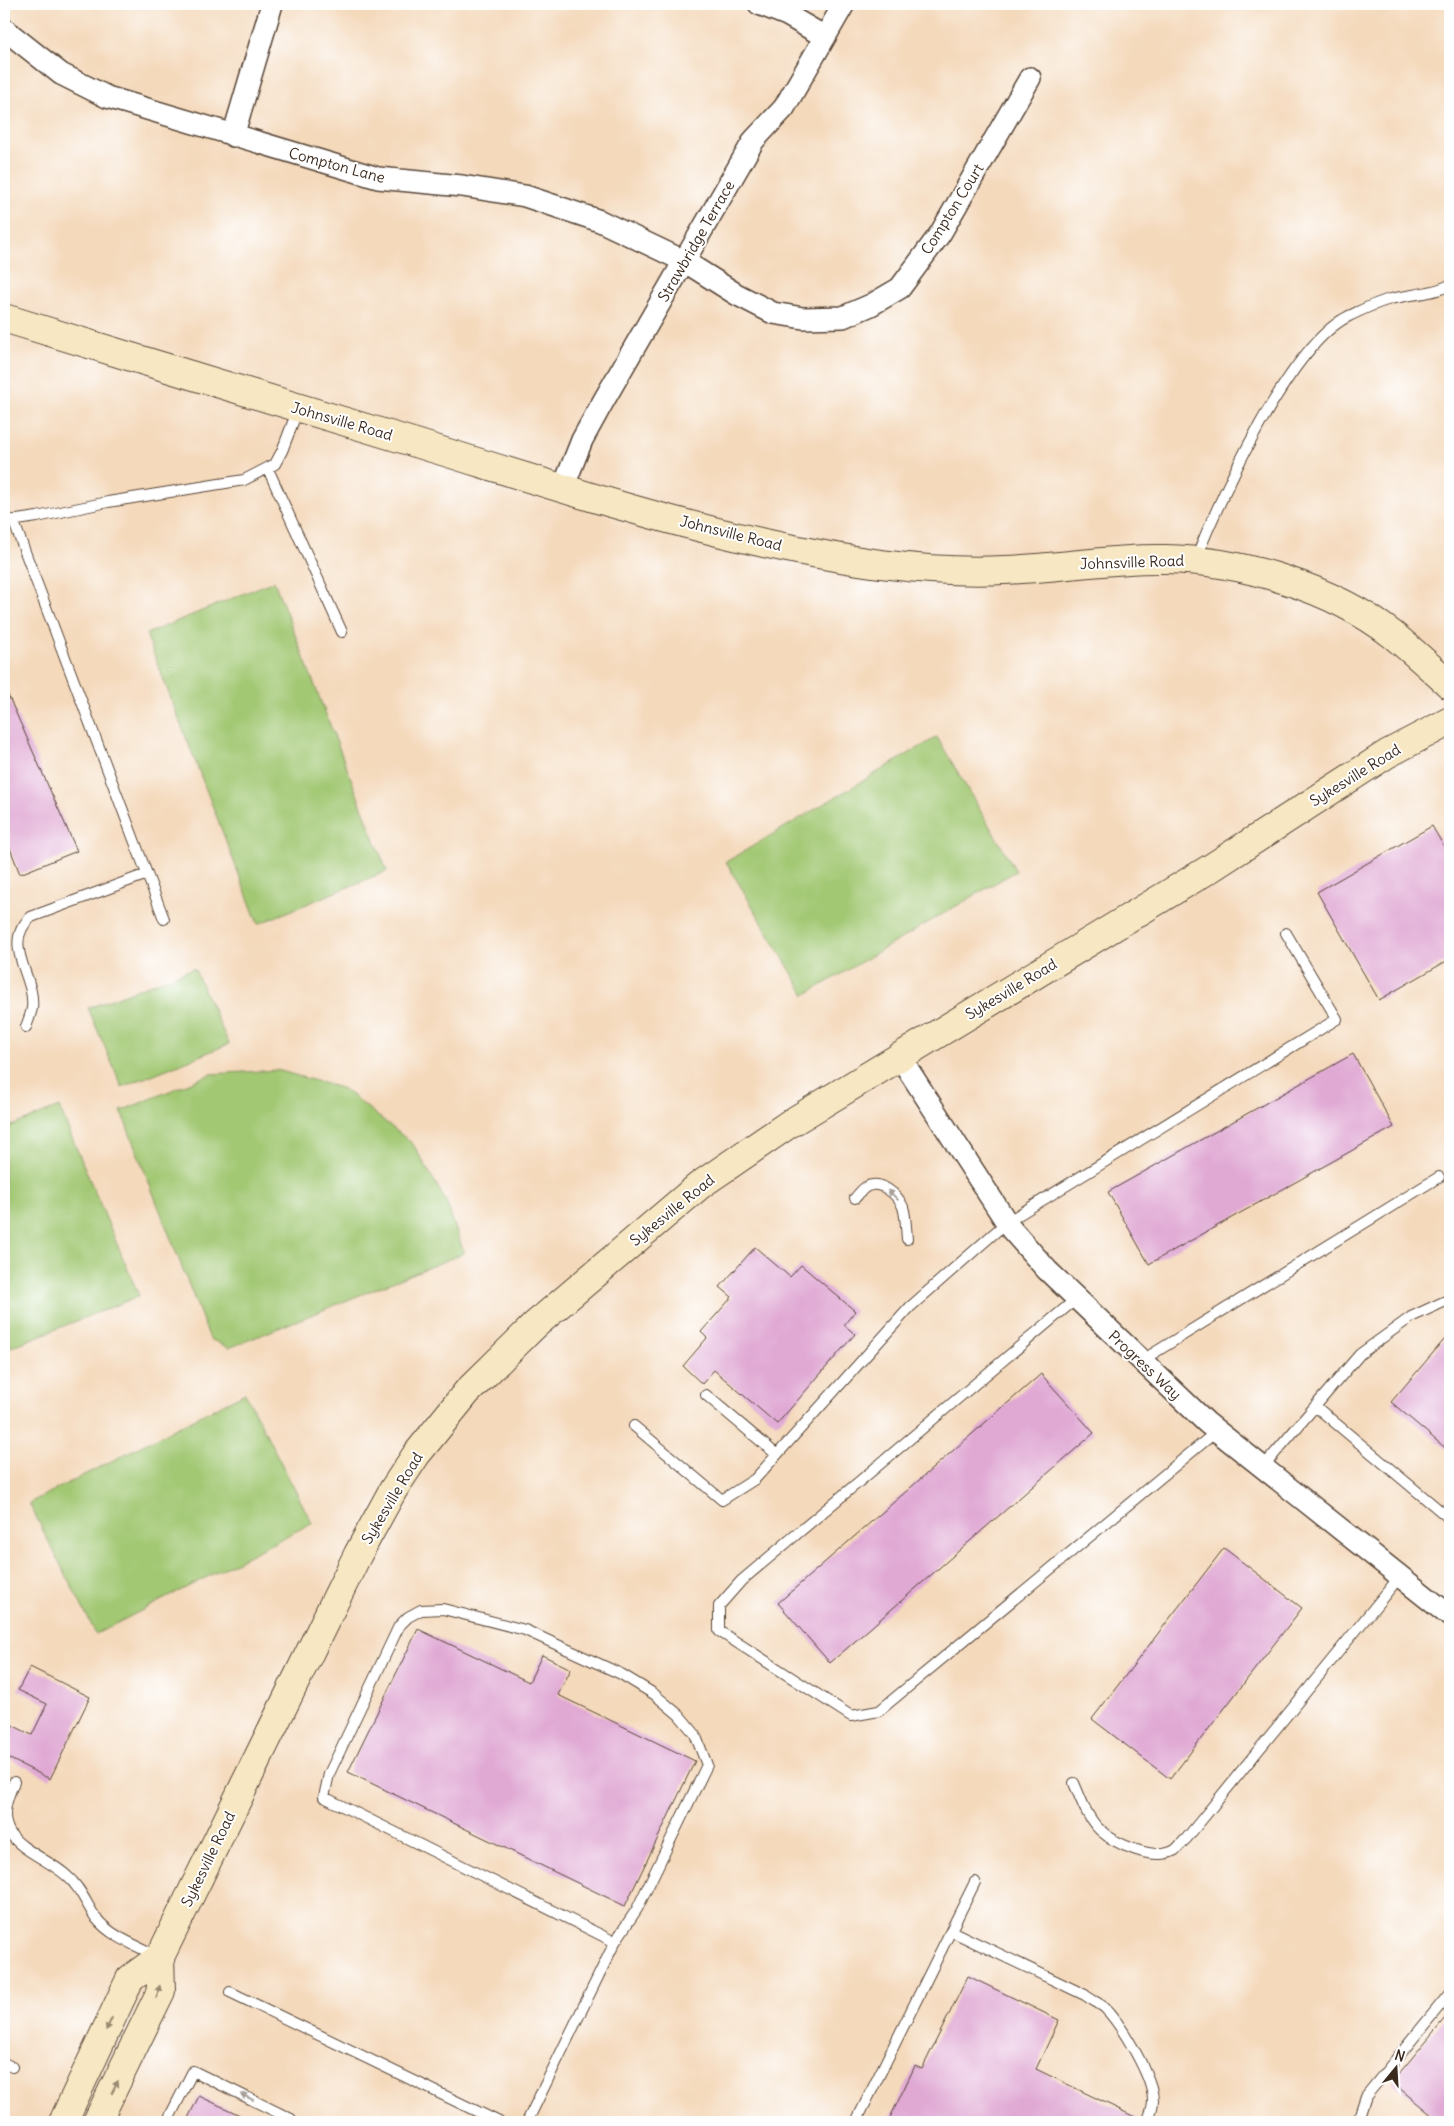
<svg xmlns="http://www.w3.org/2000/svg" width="1454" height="2126" viewBox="0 0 1454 2126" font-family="Delius,sans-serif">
<rect width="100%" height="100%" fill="#fff"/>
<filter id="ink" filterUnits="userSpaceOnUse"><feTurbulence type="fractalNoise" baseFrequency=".02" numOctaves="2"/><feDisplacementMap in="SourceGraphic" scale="10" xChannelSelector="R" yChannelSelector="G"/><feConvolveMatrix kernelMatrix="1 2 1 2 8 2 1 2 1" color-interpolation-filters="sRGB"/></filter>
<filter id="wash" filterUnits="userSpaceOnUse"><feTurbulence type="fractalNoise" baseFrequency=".0096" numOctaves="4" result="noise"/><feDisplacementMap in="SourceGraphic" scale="20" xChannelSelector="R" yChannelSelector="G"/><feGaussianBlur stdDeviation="1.12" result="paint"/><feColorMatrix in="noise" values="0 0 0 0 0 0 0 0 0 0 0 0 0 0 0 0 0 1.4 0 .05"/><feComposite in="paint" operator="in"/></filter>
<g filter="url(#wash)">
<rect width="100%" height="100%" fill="#f4d9bb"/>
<path fill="#a2c873" stroke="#6e7948" d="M 274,581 L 387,871 L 258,924 L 146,634 Z
M 937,737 L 1016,871 L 805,995 L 726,862 Z
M 194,968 L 229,1044 L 122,1087 L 88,1008 Z
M 277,1070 L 344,1089 L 413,1144 L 446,1201 L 464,1253 L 229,1348 L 210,1339 L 121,1111 L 211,1074 Z
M 59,1107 L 139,1296 L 11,1347 L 4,1327 L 4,1129 Z
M 245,1393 L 312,1523 L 96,1634 L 29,1503 Z"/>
<g id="blocks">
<path fill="#e0a9d4" d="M 4,686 L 77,851 L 20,874 L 4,833 Z
M 1432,826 L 1450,857 L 1450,959 L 1379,1000 L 1317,892 Z
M 1353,1054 L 1394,1127 L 1149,1264 L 1108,1192 Z
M 755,1247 L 790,1277 L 801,1265 L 855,1311 L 844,1325 L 855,1334 L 777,1424 L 714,1370 L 702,1384 L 683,1366 L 707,1338 L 701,1332 L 732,1297 L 720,1287 Z
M 1450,1333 L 1450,1452 L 1391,1402 Z
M 1041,1374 L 1094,1433 L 830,1663 L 778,1603 Z
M 1224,1548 L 1302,1608 L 1170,1779 L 1092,1719 Z
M 418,1629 L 529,1682 L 542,1655 L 571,1669 L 558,1695 L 695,1761 L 625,1906 L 348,1772 Z
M 30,1667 L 90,1697 L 50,1779 L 4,1756 L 4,1721 L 32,1735 L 47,1704 L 18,1690 Z
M 968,1976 L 1059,2020 L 1036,2069 L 1141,2120 L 1140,2122 L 888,2122 L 915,2066 L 922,2069 Z
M 1450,2012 L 1450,2122 L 1440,2122 L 1392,2082 Z
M 199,2096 L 255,2122 L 186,2122 Z"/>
</g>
</g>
<g filter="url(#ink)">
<use href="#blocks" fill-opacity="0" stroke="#574436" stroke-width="1"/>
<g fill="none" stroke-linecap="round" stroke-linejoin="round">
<g stroke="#574436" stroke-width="12">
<path id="lane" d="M 268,469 L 342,632
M 13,520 L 164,919
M 4,522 L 37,517 L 108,502 L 244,480 L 275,464 L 282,451 L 298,409
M 1195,560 C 1221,497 1289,345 1349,316 C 1362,310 1377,302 1391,299 C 1410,294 1433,294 1450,285
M 26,1027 C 28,1021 31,1014 32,1008 C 36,976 0,945 31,917 L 147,874
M 855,1198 C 858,1195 862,1189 866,1187 C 880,1179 898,1195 903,1207 C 906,1216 906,1229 907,1239
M 1076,1299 L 741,1581 L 719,1606 L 719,1631 L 851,1716 L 879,1711 L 1217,1431
M 1141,1361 L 1439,1177
M 706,1395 L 776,1454
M 1315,1406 L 1450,1519
M 634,1426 L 722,1500 L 755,1479 L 910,1307 L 1007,1222 L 1337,1019 L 1286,933
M 1263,1467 L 1360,1354 L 1411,1317 L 1450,1299
M 14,1782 C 7,1798 0,1817 10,1833 C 20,1850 53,1862 68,1877 C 81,1888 86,1904 96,1918 C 111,1937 136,1945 157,1956
M 1074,1783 C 1081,1799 1087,1818 1100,1830 C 1115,1844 1155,1862 1175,1850 C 1179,1847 1182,1842 1186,1839 L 1401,1575
M 951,1931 L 1085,1995 C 1091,2000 1099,2003 1105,2008 C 1121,2024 1153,2077 1153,2100 C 1153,2109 1150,2115 1147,2122
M 230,1992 L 499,2122
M 4,2063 L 12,2067
M 167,2122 L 193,2071 L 291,2119 L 289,2122
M 527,2122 L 615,1942 L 637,1909 L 707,1765 L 695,1734 L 679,1715 L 654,1694 L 621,1674 L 525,1630 L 443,1609 L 421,1610 L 408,1617 L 399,1626 L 329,1774 L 324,1797 L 615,1942
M 856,2122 L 975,1882
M 1362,2122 L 1360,2114 L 1366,2096 L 1450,1993"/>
</g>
<g stroke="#574436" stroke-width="24">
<path id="street" d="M 759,4 L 787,15 L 825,37
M 4,29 L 61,74 L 107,97 L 378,178 L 462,186 L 525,196 L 600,221 L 684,261 L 736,294 L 773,313 L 803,318 L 843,317 L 871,305 L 900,288 L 940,234 L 1030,78
M 233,136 L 272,4
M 563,488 L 582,440 L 604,400 L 754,140 L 784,108 L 844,4
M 900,1057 L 1011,1229 L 1047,1270 L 1207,1423 L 1450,1616"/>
</g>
<g stroke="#574436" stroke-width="30">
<path id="secondary" d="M 4,318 C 142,361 281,402 419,444 C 533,479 647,517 764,543 C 843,560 924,574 1005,570 C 1059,568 1111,558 1165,559 C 1240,560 1333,588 1393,635 C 1413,651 1431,668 1450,685
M 63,2122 L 130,1979 L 160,1957
M 97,2122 L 161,1991 L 160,1957 L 358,1554 L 393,1490 L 416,1455 L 467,1392 L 535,1325 L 700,1185 L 789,1124 L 1211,868 L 1387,754 L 1450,721"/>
</g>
<use href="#lane" stroke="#fff" stroke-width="10"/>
<use href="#street" stroke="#fff" stroke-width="21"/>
<use href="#secondary" stroke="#f7e8c3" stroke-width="28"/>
</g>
<defs><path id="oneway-solid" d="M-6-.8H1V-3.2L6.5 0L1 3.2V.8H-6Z" transform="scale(1.25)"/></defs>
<g fill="#a79f9a">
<use href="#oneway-solid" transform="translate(893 1195) rotate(-136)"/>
<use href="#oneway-solid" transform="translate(247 2097) rotate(-154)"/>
</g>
<g fill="#998970">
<use href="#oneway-solid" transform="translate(158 1992) rotate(-75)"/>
<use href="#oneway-solid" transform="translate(109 2024) rotate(115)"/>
<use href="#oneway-solid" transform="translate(115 2087) rotate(-64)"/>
</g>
</g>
<g text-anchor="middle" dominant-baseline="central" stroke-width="4" stroke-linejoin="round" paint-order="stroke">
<g font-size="15" fill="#3b2a1e" stroke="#fff">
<text transform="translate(337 165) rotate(15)">Compton Lane</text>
<text transform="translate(952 209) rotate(-58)">Compton Court</text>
<text transform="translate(696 241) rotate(-60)">Strawbridge Terrace</text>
<text transform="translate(342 421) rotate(16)">Johnsville Road</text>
<text transform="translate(731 533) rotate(14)">Johnsville Road</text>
<text transform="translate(1132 562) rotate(-2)">Johnsville Road</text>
<text transform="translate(1355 775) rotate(-32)">Sykesville Road</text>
<text transform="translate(1011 989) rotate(-31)">Sykesville Road</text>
<text transform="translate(672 1210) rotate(-39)">Sykesville Road</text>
<text transform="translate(1145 1365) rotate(43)">Progress Way</text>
<text transform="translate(392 1498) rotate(-59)">Sykesville Road</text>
<text transform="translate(208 1859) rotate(-64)">Sykesville Road</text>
</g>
</g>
<rect width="1454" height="2126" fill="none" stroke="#fff" stroke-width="20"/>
<g transform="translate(1396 2068) rotate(18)" stroke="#ffffff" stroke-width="4" paint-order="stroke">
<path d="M0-4L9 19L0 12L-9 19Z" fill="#3b2a1e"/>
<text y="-8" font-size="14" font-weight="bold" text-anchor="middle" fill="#3b2a1e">N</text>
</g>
</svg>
